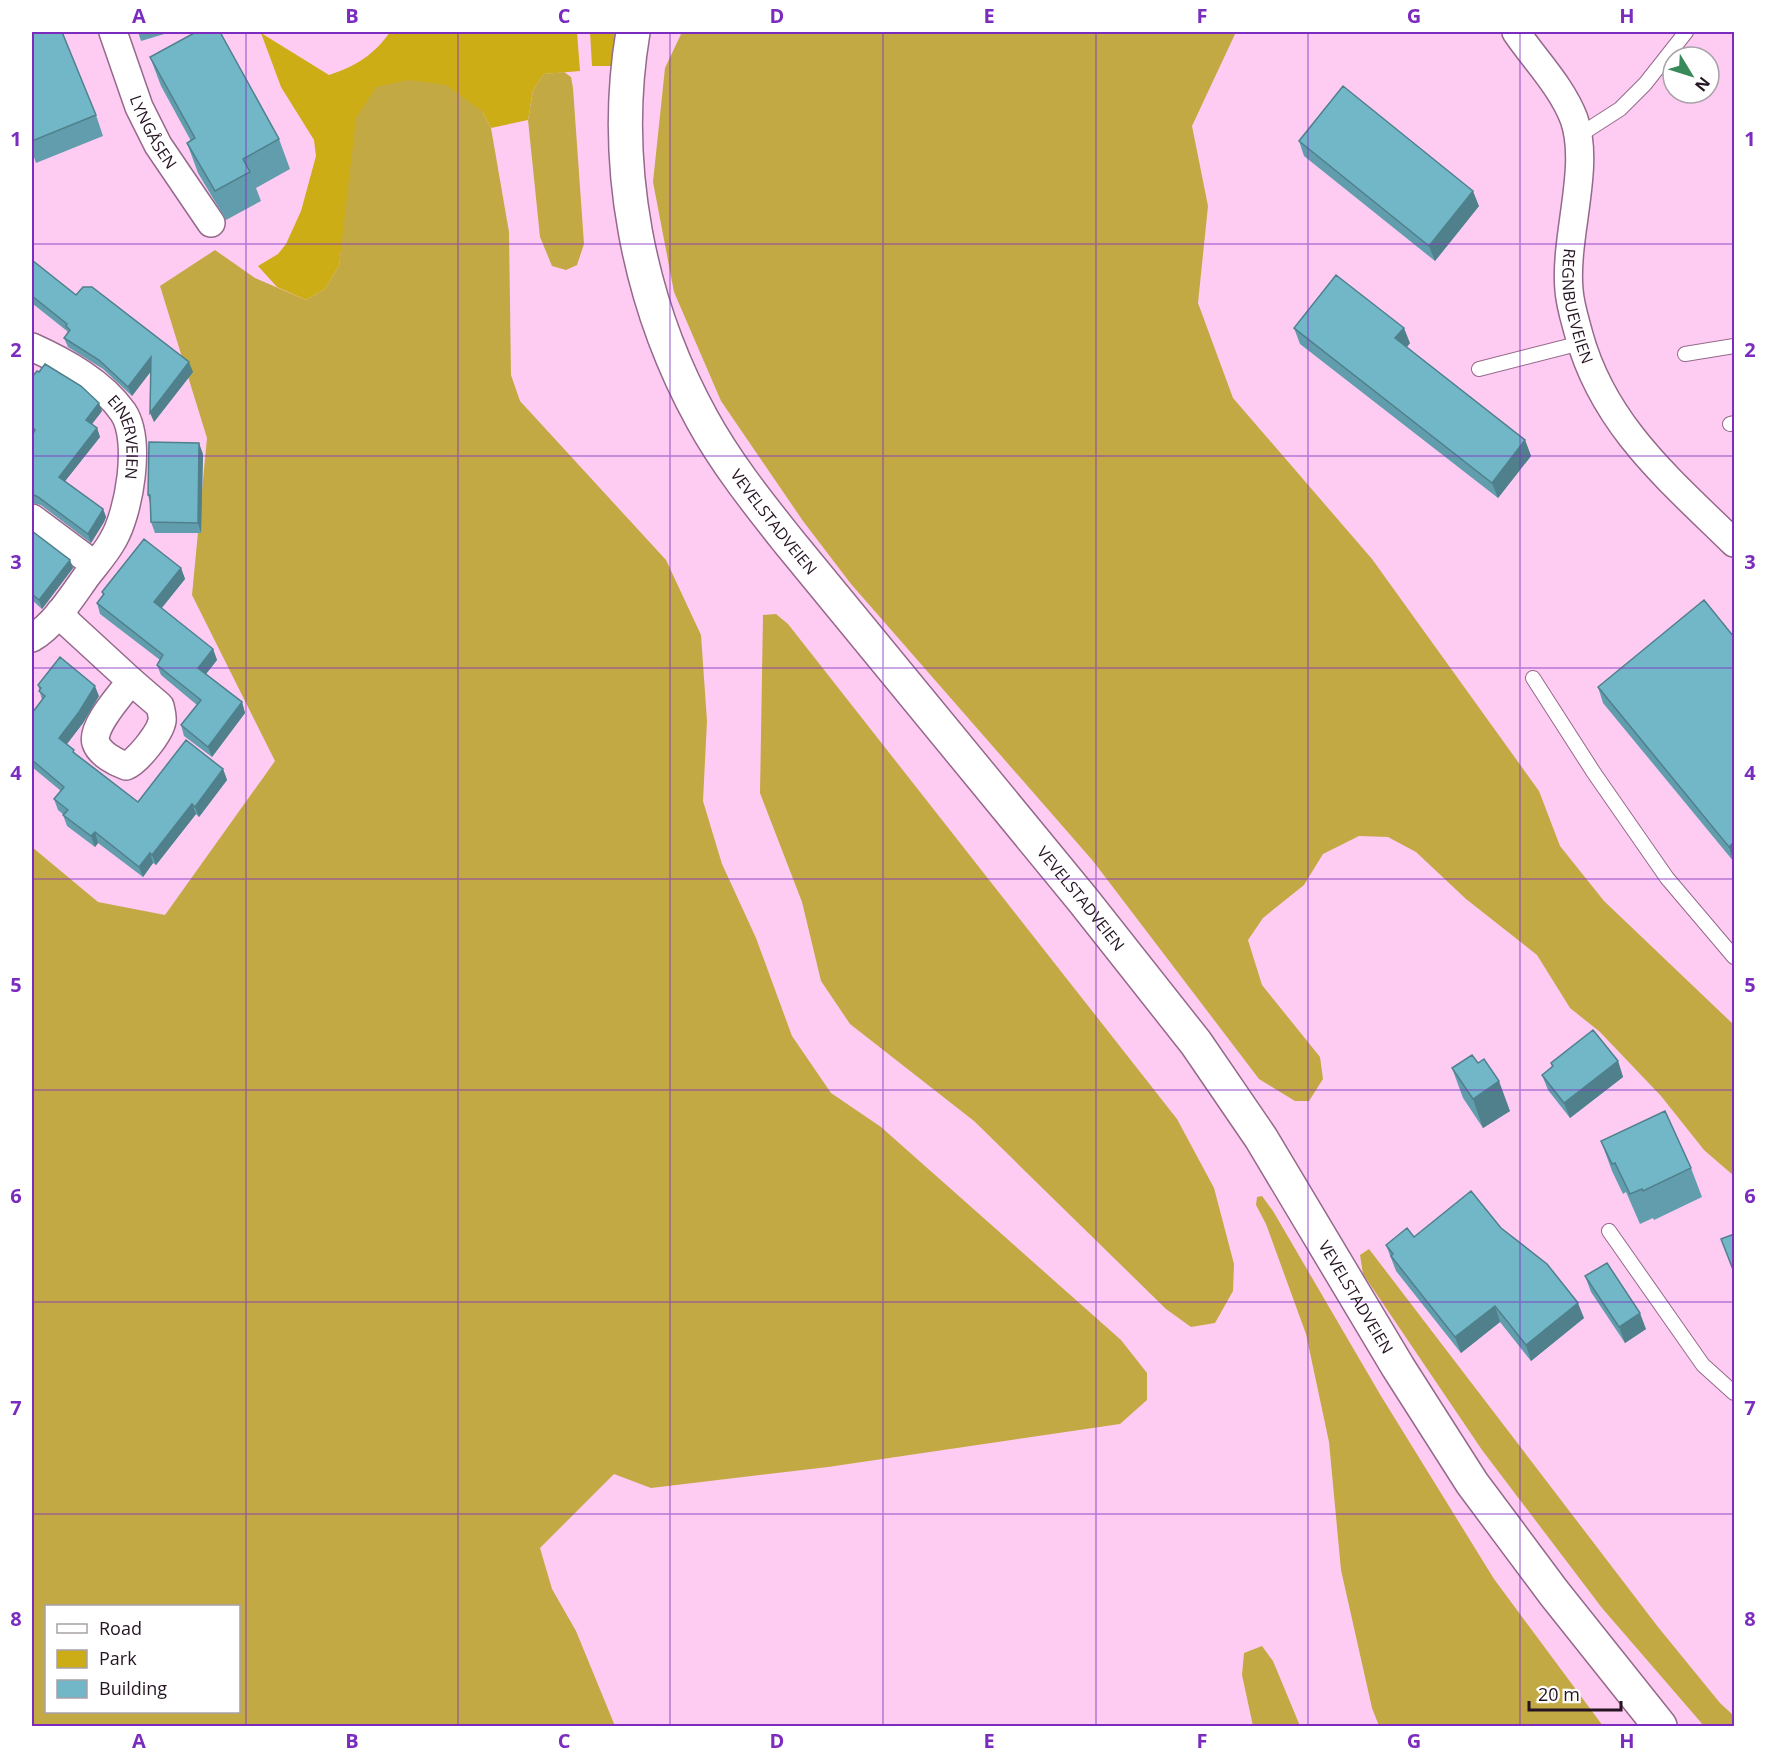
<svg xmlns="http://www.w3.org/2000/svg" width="1766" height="1758" viewBox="0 0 1766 1758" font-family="'Open Sans',sans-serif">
<rect width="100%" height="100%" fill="#feccf2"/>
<path fill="#cdad15" d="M 390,32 L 577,32 L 580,71 L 544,74 L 533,90 L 528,120 L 491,128 L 482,111 L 347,207 L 339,266 L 325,289 L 306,300 L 277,287 L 258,266 L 278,254 L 286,244 L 301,211 L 316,156 L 314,140 L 281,87 L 261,33 L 329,75 C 356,66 374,55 390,32 Z
M 590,32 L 615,32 L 611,66 L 592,66 Z"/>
<path fill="#c3a944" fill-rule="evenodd" d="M 682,32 L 1236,32 L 1192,126 L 1208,206 L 1198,303 L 1233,398 L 1372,559 L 1539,791 L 1560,846 L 1604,901 L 1734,1025 L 1734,1176 L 1704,1150 L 1661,1096 L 1600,1032 L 1570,1008 L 1537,955 L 1466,899 L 1416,852 L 1388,837 L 1359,836 L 1323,854 L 1304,885 L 1263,918 L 1248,940 L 1262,985 L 1320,1057 L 1323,1079 L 1309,1101 L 1295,1101 L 1259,1079 L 1093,861 L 851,584 L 803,521 L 721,401 L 674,292 L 653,182 L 665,68 Z
M 564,72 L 571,77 L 573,88 L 584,244 L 577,265 L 566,270 L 552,266 L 540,237 L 528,120 L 533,90 L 544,74 Z
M 408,80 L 446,85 L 482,111 L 491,128 L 509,232 L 511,375 L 520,401 L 666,560 L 701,635 L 707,721 L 703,801 L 722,864 L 756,938 L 792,1036 L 831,1093 L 881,1127 L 1121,1340 L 1147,1373 L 1147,1400 L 1120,1424 L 828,1467 L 651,1488 L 614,1474 L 540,1548 L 552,1589 L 576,1631 L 615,1726 L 32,1726 L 32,847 L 98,902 L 165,915 L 275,761 L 192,595 L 207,438 L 160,286 L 215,250 L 255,278 L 306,300 L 325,289 L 339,266 L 356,118 L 376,87 ZM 46,1606 L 238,1606 L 238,1712 L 46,1712 Z
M 776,614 L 788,624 L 1177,1119 L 1214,1188 L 1234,1264 L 1233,1291 L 1215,1323 L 1191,1327 L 1166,1309 L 974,1121 L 850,1024 L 821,981 L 802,902 L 760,793 L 763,615 Z
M 1262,1196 L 1273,1211 L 1381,1396 L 1494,1579 L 1603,1726 L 1379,1726 L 1372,1708 L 1341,1570 L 1329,1442 L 1306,1334 L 1266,1224 L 1256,1205 L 1257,1197 Z
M 1369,1249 L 1658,1627 L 1720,1703 L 1734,1716 L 1734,1726 L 1704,1726 L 1602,1608 L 1482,1450 L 1363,1274 L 1360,1255 Z
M 1262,1646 L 1273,1661 L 1300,1726 L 1253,1726 L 1242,1675 L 1244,1653 Z"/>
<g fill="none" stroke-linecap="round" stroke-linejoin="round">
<g stroke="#95698b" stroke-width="16">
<path id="lane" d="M 1578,136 L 1620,109 L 1645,84 L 1686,32
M 1685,354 L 1734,346
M 1479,369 L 1581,343
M 1730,424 L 1734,423
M 1533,678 L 1594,773 L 1667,878 L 1734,957
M 1609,1231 L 1703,1365 L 1734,1393"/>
</g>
<g stroke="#95698b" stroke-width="30">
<g id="street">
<path id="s1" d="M 113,32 L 139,107 L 158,145 L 211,223"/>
<path id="s2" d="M 1516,32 C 1535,60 1562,87 1574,119 C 1591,167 1564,237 1569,290 C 1570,305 1575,320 1579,335 C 1604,426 1670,480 1734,543"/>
<path id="s3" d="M 32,347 C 65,362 102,382 123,412 C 142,440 129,513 113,540 C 106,553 95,565 86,577 C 71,598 54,625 32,638"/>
<path d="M 32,518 L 95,565"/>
<path d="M 60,612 L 69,624 L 131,681"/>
<path d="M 131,681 L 160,706 C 161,711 163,717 162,721 C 160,733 137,762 126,766 C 115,762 100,754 96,743 C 90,728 122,693 131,681 Z"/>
</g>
</g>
<g stroke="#95698b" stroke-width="36">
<g id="secondary">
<path id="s4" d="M 633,32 C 611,163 638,303 702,419 C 726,463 758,503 789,542 L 1083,900 L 1196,1043 L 1261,1138 L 1398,1367 L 1472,1483 L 1554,1593 L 1660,1726"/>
</g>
</g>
<use href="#lane" stroke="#fff" stroke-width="14"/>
<use href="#street" stroke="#fff" stroke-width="27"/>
<use href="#secondary" stroke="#fff" stroke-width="33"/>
</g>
<path fill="#619dac" d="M 32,32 L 96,115 L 103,136 L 36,163 L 32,151 Z
M 138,32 L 171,32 L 141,41 Z
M 150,57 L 279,139 L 290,169 L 256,188 L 261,201 L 226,220 L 198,173 L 187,143 L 191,141 L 161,86 Z
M 1299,141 L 1479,206 L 1435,261 L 1304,156 Z
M 32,260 L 76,295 L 193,372 L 154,422 L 151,371 L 132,396 L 103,369 L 68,347 L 64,338 L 68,333 L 67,331 L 33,304 L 32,306 Z
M 1294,328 L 1410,343 L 1407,347 L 1525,440 L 1531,456 L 1498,498 L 1300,344 Z
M 32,377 L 102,411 L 92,424 L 97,428 L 100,437 L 65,481 L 103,509 L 106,517 L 104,522 L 91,543 L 41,505 L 32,503 L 32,436 L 33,434 L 32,433 Z
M 203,454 L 201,533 L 155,533 L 151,522 L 150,503 L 148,495 Z
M 32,531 L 70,560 L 73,568 L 42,609 L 32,600 Z
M 181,568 L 185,579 L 162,608 L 213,649 L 217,660 L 206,674 L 242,702 L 245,713 L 212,757 L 184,736 L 181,725 L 197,705 L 161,675 L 157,665 L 160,660 L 100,614 L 97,603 L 103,595 L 102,592 Z
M 1734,637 L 1734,862 L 1603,703 L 1598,687 Z
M 38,685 L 99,696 L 83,723 L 67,744 L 76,754 L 138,802 L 223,769 L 227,780 L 199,817 L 196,814 L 156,865 L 153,863 L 143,877 L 98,843 L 95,847 L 67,826 L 63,815 L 64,815 L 58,810 L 54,799 L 61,791 L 32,767 L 32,713 L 42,700 Z
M 1618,1061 L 1623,1077 L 1570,1118 L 1548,1090 L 1542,1075 L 1552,1067 L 1551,1063 Z
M 1452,1068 L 1510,1111 L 1483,1128 L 1463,1098 Z
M 1601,1141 L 1691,1168 L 1702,1197 L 1654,1220 L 1653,1218 L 1640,1224 L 1626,1192 L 1623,1194 L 1612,1171 Z
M 1501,1228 L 1584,1318 L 1531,1361 L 1500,1322 L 1461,1353 L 1396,1271 L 1386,1245 L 1414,1237 Z
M 1585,1276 L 1646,1329 L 1625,1343 L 1591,1292 Z"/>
<path fill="#4f808c" d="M 1473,191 L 1479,206 L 1435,261 L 1429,246 Z
M 1404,328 L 1410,343 L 1401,354 L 1395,338 Z
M 151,357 L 155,366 L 132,396 L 128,387 Z
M 189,362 L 193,372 L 154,422 L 150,413 Z
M 99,403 L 102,411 L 89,428 L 86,420 Z
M 97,428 L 100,437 L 62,485 L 59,477 Z
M 1525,440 L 1531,456 L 1498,498 L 1492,483 Z
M 199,443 L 203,454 L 201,533 L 198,523 Z
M 103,509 L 106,517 L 104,522 L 91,543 L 88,534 Z
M 70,560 L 73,568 L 42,609 L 39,600 Z
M 181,568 L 185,579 L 158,612 L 154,602 Z
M 213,649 L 217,660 L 202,679 L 198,668 Z
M 95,686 L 99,696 L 83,723 L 63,749 L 59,738 Z
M 242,702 L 245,713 L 212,757 L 208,747 Z
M 223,769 L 227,780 L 199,817 L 195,807 Z
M 192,804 L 196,814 L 156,865 L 152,855 Z
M 95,832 L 98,843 L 95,847 L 91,836 Z
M 1734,842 L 1734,862 L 1729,847 Z
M 150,853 L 153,863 L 143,877 L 139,867 Z
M 1618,1061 L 1623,1077 L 1570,1118 L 1564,1103 Z
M 1499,1081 L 1510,1111 L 1483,1128 L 1473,1099 Z
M 1578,1303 L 1584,1318 L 1531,1361 L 1526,1345 Z
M 1495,1306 L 1500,1322 L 1461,1353 L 1455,1337 Z
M 1640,1313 L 1646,1329 L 1625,1343 L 1619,1327 Z"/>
<path fill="#71b7c8" stroke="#4f808c" stroke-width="1.5" d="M 32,32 L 62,32 L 96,115 L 32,141 Z
M 196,32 L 220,32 L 279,139 L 243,159 L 250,172 L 215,191 L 187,143 L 195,138 L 150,57 Z
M 1343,86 L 1473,191 L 1429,246 L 1299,141 Z
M 32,260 L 76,295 L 83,287 L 92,287 L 189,362 L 150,413 L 151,357 L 128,387 L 99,360 L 64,338 L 70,330 L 66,326 L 67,324 L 32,296 Z
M 1336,275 L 1404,328 L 1395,338 L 1525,440 L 1492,483 L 1294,328 Z
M 45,364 L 81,386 L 99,403 L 86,420 L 97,428 L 59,477 L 103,509 L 101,513 L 88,534 L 38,497 L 32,494 L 32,436 L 35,430 L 32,427 L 32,377 L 37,371 L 39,372 Z
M 149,442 L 199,443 L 198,523 L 151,522 L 150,495 L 148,495 Z
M 32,531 L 70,560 L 39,600 L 32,594 Z
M 144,539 L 181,568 L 154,602 L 213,649 L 198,668 L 242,702 L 208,747 L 181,725 L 201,700 L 157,665 L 163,655 L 97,603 L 104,594 L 102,592 Z
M 1704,600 L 1734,637 L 1734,842 L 1729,847 L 1598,687 Z
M 60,657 L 95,686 L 79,712 L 59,738 L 74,750 L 73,752 L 138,802 L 186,740 L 223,769 L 195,807 L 192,804 L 152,855 L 150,853 L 139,867 L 95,832 L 91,836 L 63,815 L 68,810 L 54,799 L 64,787 L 32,760 L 32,713 L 45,696 L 39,691 L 41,688 L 38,685 Z
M 1593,1030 L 1618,1061 L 1564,1103 L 1542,1075 L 1553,1066 L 1551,1063 Z
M 1472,1055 L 1478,1063 L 1484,1059 L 1499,1081 L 1473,1099 L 1452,1068 Z
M 1665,1111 L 1691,1168 L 1643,1191 L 1642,1189 L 1630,1194 L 1615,1163 L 1612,1164 L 1601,1141 Z
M 1471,1191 L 1501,1228 L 1547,1264 L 1578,1303 L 1526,1345 L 1495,1306 L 1455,1337 L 1391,1256 L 1393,1254 L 1386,1245 L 1407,1228 L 1414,1237 Z
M 1734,1234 L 1734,1272 L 1721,1239 Z
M 1607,1263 L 1640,1313 L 1619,1327 L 1585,1276 Z"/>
<path fill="none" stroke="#7b2cbf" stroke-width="1.5" stroke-opacity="0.55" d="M 246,32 L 246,1726M 458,32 L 458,1726M 670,32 L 670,1726M 883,32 L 883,1726M 1096,32 L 1096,1726M 1308,32 L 1308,1726M 1520,32 L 1520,1726M 32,244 L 1734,244M 32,456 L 1734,456M 32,668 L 1734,668M 32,879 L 1734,879M 32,1090 L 1734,1090M 32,1302 L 1734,1302M 32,1514 L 1734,1514"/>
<g text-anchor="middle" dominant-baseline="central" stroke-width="5" stroke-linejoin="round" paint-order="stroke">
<g font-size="16" fill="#251422" stroke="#fff">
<text stroke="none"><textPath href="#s1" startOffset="108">LYNGÅSEN</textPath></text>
<text stroke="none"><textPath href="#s2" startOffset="294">REGNBUEVEIEN</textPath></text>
<text stroke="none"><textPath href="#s3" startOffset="138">EINERVEIEN</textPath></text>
<text stroke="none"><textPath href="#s4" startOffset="526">VEVELSTADVEIEN</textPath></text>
<text stroke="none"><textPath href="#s4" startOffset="1012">VEVELSTADVEIEN</textPath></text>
<text stroke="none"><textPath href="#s4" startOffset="1497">VEVELSTADVEIEN</textPath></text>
</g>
</g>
<rect width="1766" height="1758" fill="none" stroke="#ffffff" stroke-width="66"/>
<rect x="45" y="1605" width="195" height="108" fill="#ffffff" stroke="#a8a1a7" stroke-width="1.5"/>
<rect x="57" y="1624" width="30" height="9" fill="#ffffff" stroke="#a8a1a7" stroke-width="1.5"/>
<text x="99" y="1635" font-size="18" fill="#251422">Road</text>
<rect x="57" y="1650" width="30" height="18" fill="#cdad15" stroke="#a8a1a7" stroke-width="1.5"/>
<text x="99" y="1665" font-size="18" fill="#251422">Park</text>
<rect x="57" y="1680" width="30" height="18" fill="#71b7c8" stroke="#a8a1a7" stroke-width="1.5"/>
<text x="99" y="1695" font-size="18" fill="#251422">Building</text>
<g transform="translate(1691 75) rotate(128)"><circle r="28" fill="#ffffff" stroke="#a8a1a7" stroke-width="1.5"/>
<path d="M0-4.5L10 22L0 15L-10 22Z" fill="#398a5a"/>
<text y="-9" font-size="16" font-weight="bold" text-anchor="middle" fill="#251422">N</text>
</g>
<path d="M1529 1701v9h92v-9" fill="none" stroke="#251422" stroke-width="3"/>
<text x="1538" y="1701" font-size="18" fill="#251422" stroke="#ffffff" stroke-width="4.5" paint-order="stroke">20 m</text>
<rect x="33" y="33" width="1700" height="1692" fill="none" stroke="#7b2cbf" stroke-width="2"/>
<g font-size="20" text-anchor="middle" font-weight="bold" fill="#7b2cbf">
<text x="139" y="23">A</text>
<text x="352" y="23">B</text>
<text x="564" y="23">C</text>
<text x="777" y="23">D</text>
<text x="989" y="23">E</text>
<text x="1202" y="23">F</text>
<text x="1414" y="23">G</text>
<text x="1627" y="23">H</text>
<text x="16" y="146">1</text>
<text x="1750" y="146">1</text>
<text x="16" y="357">2</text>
<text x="1750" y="357">2</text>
<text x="16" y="569">3</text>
<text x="1750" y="569">3</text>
<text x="16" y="780">4</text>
<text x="1750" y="780">4</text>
<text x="16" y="992">5</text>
<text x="1750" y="992">5</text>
<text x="16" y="1203">6</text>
<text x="1750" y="1203">6</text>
<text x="16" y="1415">7</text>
<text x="1750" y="1415">7</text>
<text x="16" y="1626">8</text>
<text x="1750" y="1626">8</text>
<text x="139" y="1748">A</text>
<text x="352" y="1748">B</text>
<text x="564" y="1748">C</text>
<text x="777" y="1748">D</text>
<text x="989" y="1748">E</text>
<text x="1202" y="1748">F</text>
<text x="1414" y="1748">G</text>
<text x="1627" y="1748">H</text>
</g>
</svg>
